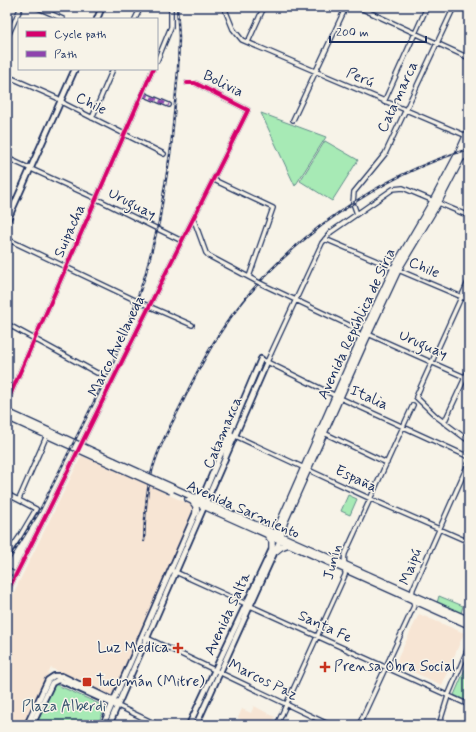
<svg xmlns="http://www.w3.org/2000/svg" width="476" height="732" viewBox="0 0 476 732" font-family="Mynerve,sans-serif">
<rect width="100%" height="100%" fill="#f7f3e8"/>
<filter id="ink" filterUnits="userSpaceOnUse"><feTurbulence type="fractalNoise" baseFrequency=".025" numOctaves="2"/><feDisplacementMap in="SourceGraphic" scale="8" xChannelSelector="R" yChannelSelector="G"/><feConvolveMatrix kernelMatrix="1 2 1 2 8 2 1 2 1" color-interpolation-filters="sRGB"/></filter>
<g filter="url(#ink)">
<path fill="#f7e5d4" d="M 82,455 L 117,471 L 144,481 L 166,494 L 193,505 L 195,511 L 112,697 L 51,668 L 24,725 L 7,725 L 7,606 Z
M 419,614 L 464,633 L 442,685 L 395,664 Z
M 254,706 L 275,717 L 271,725 L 251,725 L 238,718 L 242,709 L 251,713 Z"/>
<path fill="#a7eab5" stroke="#618c8a" d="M 261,113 L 326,137 L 295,186 Z
M 325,141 L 358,160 L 332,201 L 300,181 Z
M 348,495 L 357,499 L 350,515 L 341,511 Z
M 439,596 L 463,606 L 461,613 L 437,603 Z
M 469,660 L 469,702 L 454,695 Z
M 55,684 L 106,707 L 97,725 L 36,725 Z"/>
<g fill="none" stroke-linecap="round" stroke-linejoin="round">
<g stroke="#1b2f5e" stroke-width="6">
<path id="minor" d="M 36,7 L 63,19
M 224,7 L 233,29 L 242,40 L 469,137
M 358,7 L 469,58
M 135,19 L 141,7
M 7,38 L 21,7
M 248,42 L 264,7
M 157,61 L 171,27 L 171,7
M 7,76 L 57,98 L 65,104 L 164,154
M 143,94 L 169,105
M 384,102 L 427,7
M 92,118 L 113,69
M 293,120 L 346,7
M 7,158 L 97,199 L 182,241
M 460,158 L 469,157
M 214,180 L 273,208 L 249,277
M 357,214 L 353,203 L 354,192 L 385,154 L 454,7
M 194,220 L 206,253 L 209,256 L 256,281
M 7,239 L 137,301 L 192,325
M 325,239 L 469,300
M 469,280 L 416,397 L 437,417 L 469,441
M 266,286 L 353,327 L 362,338
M 7,324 L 97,373 L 100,373
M 368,334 L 469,379
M 261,359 L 340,398 L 469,457
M 267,362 L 322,243 L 331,232 L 393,189 L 403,188 L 469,216
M 7,402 L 153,69
M 444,423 L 469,369
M 229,433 L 371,499 L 469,542
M 324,433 L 387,463
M 225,455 C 226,448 231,441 231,433
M 7,494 L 36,509 L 20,536 L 7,555
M 19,499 L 47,435
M 7,570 L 16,575
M 171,570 L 469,705
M 7,592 C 56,497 102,401 150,305 C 182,239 216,175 248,110 L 195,83 L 187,83
M 145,637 L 330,725
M 118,706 L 158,725
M 277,725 L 345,575 C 346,568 343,562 345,554 L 413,405
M 359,725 L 414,606 L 412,595 L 413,589 L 469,462
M 439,725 L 448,696 L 469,646"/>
</g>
<g stroke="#1b2f5e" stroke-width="8">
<path id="secondary" d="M 97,19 L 102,7
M 7,221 L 75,69
M 200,503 L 261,359
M 27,725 L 48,680 L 54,676 L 62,676 L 114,701 L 116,703
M 32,725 L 52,683 L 58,680 L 62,681 L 115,705
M 103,725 L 197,510
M 109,725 L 267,362
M 189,725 L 273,547
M 196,725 L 280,540"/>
</g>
<g stroke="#1b2f5e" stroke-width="8">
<path id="primary" d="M 7,412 L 114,461
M 7,417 L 113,465
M 189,495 L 469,620
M 194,497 L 199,497 L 205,491
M 188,499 L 469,625
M 193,502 L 196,506 L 196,513
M 268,536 L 272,541 L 272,549
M 276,538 L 277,529 L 284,513 L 361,338 L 394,268 L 433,201 L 459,152 L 469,130
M 280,540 L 284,523 L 365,341 L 398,270 L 438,203 L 469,143
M 276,551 L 281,547 L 289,544"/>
</g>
<use href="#minor" stroke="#f7f3e8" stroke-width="3.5"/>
<use href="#secondary" stroke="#f7f3e8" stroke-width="4.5"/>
<use href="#primary" stroke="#f7f3e8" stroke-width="5.5"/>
<g stroke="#1b2f5e" stroke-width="2.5">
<path id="rail" d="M 144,541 C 145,522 145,503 149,484 C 154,455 169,429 182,403 C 197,372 212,342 233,314 C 289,239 379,175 469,149
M 7,563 L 39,512 L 111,368 L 131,317 L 145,276 L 159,222 L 171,148 L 178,70 L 179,37 L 177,7"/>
</g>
<use href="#rail" stroke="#f7f3e8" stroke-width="1" stroke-dasharray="3" stroke-linecap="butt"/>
<g stroke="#1b2f5e" stroke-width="6" stroke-linecap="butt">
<path id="minor-bridge" d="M 256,281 L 266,286"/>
</g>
<g stroke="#1b2f5e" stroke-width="8" stroke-linecap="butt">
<path id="primary-bridge" d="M 114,461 L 189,495
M 113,465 L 171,491"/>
</g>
<use href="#minor-bridge" stroke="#f7f3e8" stroke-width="3.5"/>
<use href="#primary-bridge" stroke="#f7f3e8" stroke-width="5.5"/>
<path stroke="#8e44ad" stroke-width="3" stroke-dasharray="6 3" stroke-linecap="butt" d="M 143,94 L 169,105"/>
<g stroke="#f7f3e8" stroke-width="6">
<path id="cycleway" d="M 7,402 L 153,69
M 7,592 C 56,497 102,401 150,305 C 182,239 216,175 248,110 L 195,83 L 187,83"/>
</g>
<use href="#cycleway" stroke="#d6006c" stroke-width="4"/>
</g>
</g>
<g fill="#c8321e" stroke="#f7f3e8" stroke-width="1.5">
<path d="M176 642h4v4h4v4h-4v4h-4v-4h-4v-4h4z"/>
<path d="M323 661h4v4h4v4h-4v4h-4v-4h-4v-4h4z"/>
<rect x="82" y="677" width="10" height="10" rx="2"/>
</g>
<g text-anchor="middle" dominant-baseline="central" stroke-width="3" stroke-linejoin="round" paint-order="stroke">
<g font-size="15" fill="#1b2f5e" stroke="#f7f3e8">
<text transform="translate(360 78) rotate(24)">Perú</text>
<text transform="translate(223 84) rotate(26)">Bolivia</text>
<text transform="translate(398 97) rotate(-65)">Catamarca</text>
<text transform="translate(91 104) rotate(26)">Chile</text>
<text transform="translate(132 204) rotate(27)">Uruguay</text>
<text transform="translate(70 231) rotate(-66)">Suipacha</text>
<text transform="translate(424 268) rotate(23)">Chile</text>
<text transform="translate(357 324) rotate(-65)">Avenida República de Siria</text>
<text transform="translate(423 345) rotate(24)">Uruguay</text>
<text transform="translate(117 346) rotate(-64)">Marco Avellaneda</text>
<text transform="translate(369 398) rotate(24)">Italia</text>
<text transform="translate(223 433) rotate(-67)">Catamarca</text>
<text transform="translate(356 479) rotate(25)">España</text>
<text transform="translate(243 510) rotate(24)">Avenida Sarmiento</text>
<text transform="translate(333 562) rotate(-75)">Junín</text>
<text transform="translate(411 567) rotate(-69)">Maipú</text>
<text transform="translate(228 614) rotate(-65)">Avenida Salta</text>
<text transform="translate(325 627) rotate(25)">Santa Fe</text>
<text transform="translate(263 680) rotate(26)">Marcos Paz</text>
</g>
<g font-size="15" fill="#1b2f5e" stroke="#f7f3e8" text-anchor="start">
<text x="169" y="648" text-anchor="end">Luz Medica</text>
<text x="334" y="667">Prensa Obra Social</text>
<text x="96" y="682">Tucumán (Mitre)</text>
</g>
<g font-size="15" fill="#37546f" stroke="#f7f3e8">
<text x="64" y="707">Plaza Alberdi</text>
</g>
</g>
<rect width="476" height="732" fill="none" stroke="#f7f3e8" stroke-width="24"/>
<rect x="12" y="12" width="452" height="708" fill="none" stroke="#1b2f5e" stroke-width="1.5" filter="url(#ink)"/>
<rect x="18" y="18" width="140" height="52" fill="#f7f3e8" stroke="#9fa5b1"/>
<rect x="26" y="31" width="20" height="6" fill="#d6006c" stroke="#9fa5b1"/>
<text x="54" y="38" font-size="12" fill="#1b2f5e">Cycle path</text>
<rect x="26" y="51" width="20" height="6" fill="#8e44ad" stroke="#9fa5b1"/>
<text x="54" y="58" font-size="12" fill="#1b2f5e">Path</text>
<path d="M330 36v6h96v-6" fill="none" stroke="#1b2f5e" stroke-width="2"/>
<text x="336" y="36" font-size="12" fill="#1b2f5e" stroke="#f7f3e8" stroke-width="3" paint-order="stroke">200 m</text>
</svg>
